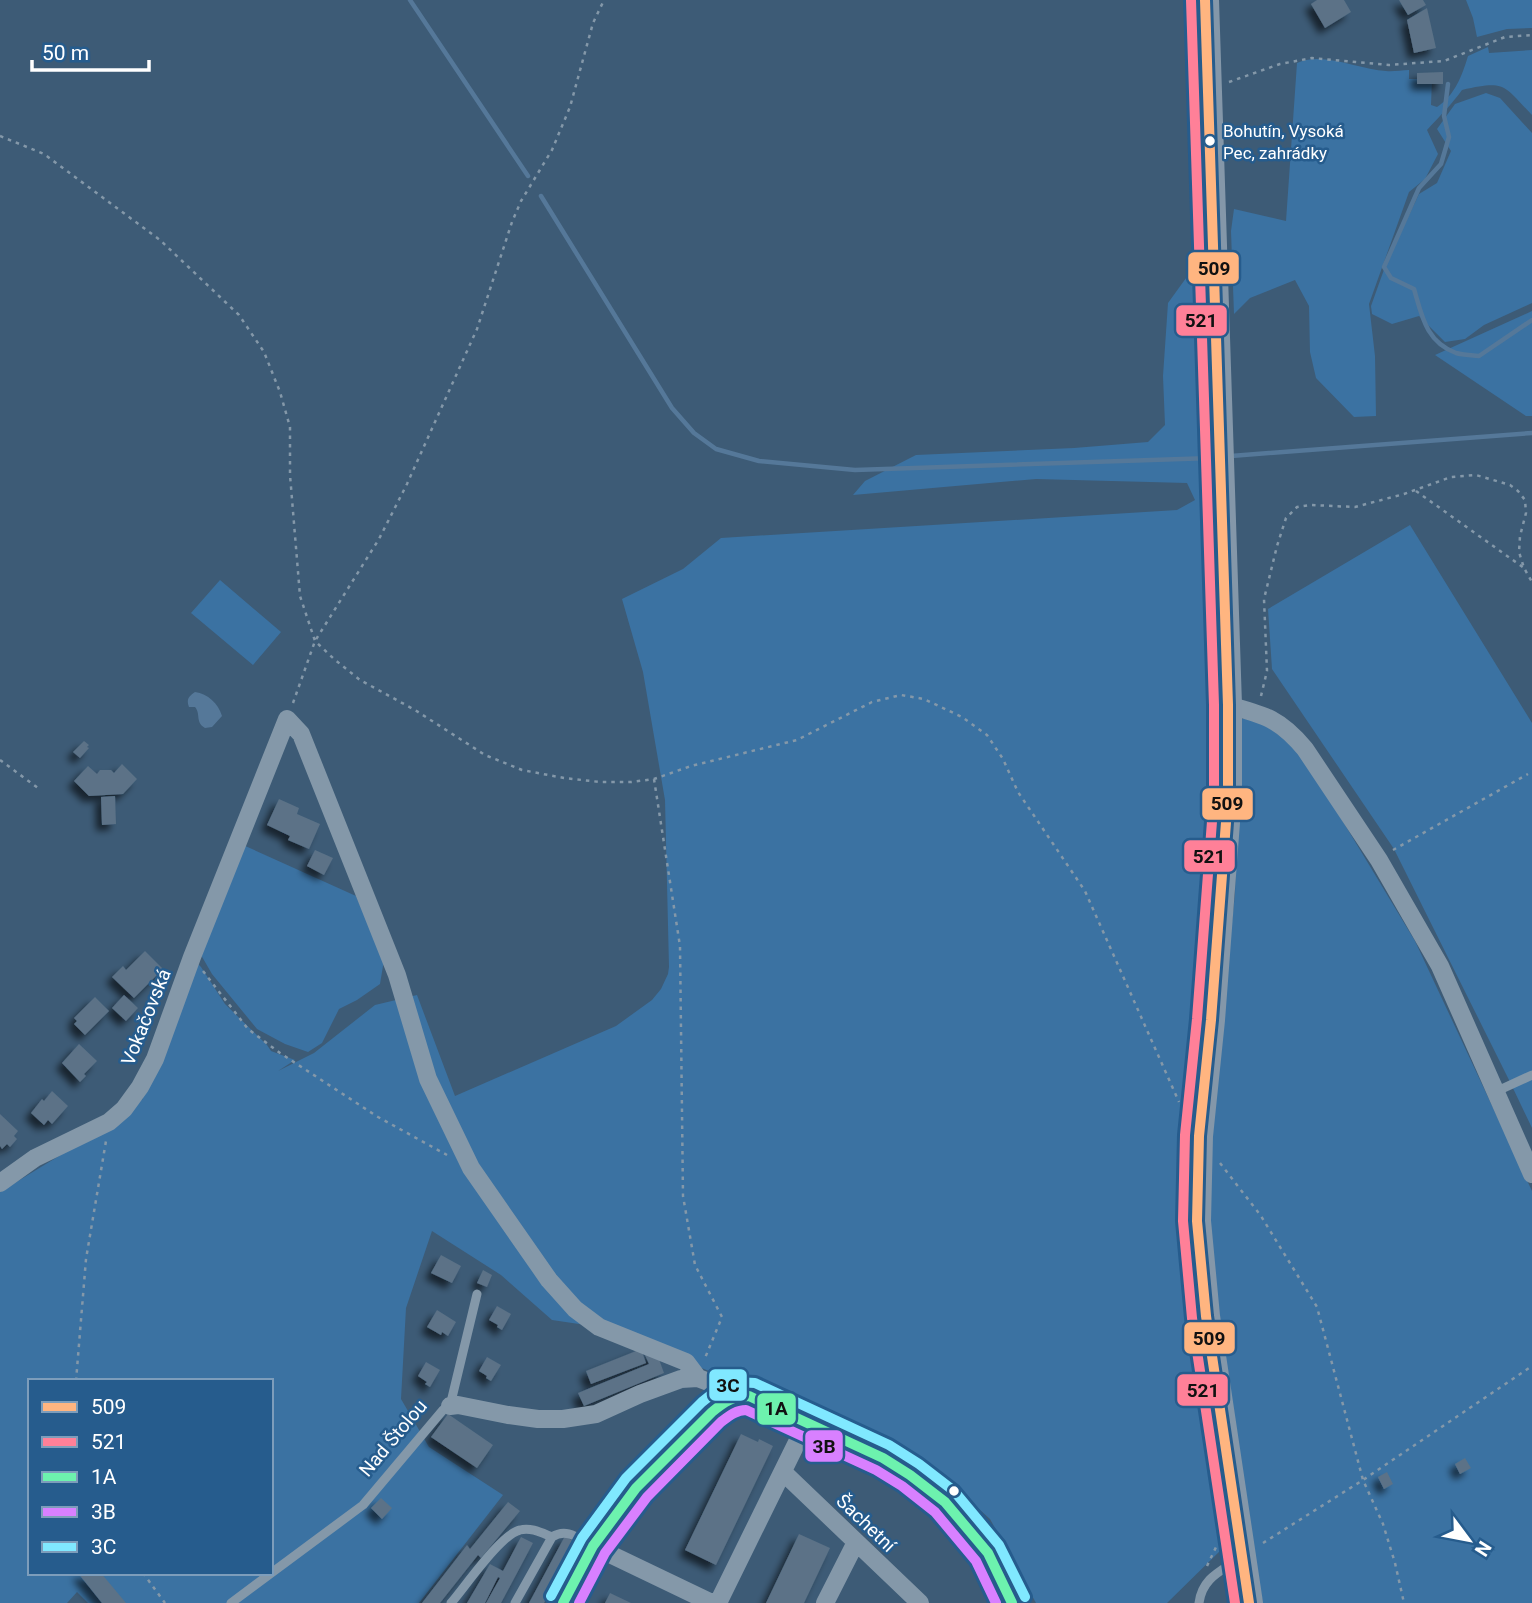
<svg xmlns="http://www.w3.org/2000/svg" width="1532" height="1603" viewBox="0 0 1532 1603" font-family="Roboto,sans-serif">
<defs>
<filter id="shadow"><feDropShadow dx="-6" dy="6" stdDeviation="3.5" flood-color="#0009"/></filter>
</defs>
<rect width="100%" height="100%" fill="#3d5b76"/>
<path fill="#3b72a2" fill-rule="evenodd" d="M 1466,0 L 1532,0 L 1532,28 L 1507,29 L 1477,37 L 1473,18 Z
M 1488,47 L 1489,53 L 1532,50 L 1532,115 C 1503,85 1506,80 1462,90 C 1452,104 1439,117 1427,130 L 1438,154 L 1425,179 L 1409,192 L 1369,304 L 1375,356 L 1376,416 L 1354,417 L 1316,378 L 1310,352 L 1309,306 L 1295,280 L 1250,298 L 1234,314 L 1231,231 L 1234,209 L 1286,221 L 1297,63 C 1322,51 1360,70 1386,71 C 1393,72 1401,70 1409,70 L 1409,79 L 1432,79 L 1431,105 L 1437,107 C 1455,95 1462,76 1468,56 Z
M 1486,93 L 1500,98 L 1532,133 L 1532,303 L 1484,325 L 1465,339 L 1445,342 L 1419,316 L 1392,324 L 1372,314 L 1371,306 L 1386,264 L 1419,194 L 1437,183 L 1451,151 L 1437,129 L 1455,104 Z
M 1190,94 L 1202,193 L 1222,702 L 1191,1142 L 1232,1528 L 1223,1548 L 1167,1603 L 1036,1603 L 990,1519 L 932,1467 L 902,1448 L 599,1327 L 552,1320 L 501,1275 L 432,1231 L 406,1308 L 401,1399 L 429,1447 L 503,1495 L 419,1603 L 88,1603 L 77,1592 L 67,1603 L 0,1603 L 0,1192 L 100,1131 L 124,1109 L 143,1099 L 140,1094 L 197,963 L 201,967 L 225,1004 L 267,1045 L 271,1051 L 295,1060 L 278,1071 L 314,1053 L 375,1005 L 417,995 L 455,1096 L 616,1026 L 652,1000 L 661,989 L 668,974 L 669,967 L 665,800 L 643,672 L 622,599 L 683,569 L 721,538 L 1177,510 L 1195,500 L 1187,483 L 1036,479 L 853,495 L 865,481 L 916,455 L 1074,448 L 1148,442 L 1165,425 L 1163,376 L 1168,303 L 1194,267 ZM 30,1381 L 271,1381 L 271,1573 L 30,1573 Z
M 1532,311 L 1532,416 L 1526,416 L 1435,355 Z
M 1410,525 L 1532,723 L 1532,1128 L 1511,1084 L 1394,849 L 1272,669 L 1268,609 Z
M 220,580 L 281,632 L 253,665 L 191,613 Z
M 1254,716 L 1301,752 L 1415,941 L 1532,1191 L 1532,1603 L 1263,1603 L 1252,1545 L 1206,1231 L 1207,1154 L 1235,894 L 1239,720 Z
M 243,845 L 356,896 L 384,960 L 380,984 L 357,1000 L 339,1009 L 322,1043 L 308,1052 L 285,1044 L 257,1029 L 212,974 L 201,955 Z"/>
<path fill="#557899" d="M 195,692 C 208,694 218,703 222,716 L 212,727 L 205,728 C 195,722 201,714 195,707 L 189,707 C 186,699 189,696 195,692 Z"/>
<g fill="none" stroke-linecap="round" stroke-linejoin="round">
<path stroke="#557899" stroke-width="4.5" d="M 410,0 L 528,176
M 1448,84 L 1444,116 L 1449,137 L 1441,164 L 1419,188 L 1384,267 L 1391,278 L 1414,289 C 1422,316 1426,342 1456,353 C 1463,355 1472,355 1479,356 L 1532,320
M 541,196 L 672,408 L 694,433 L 716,449 L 759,461 L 855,470 L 1212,458
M 1231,456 L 1532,433"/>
</g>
<path fill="#5b7287" filter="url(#shadow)" d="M 1317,0 L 1344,0 L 1351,12 L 1325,28 L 1311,4 Z
M 1399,0 L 1423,0 L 1426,5 L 1408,15 Z
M 1427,8 L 1436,48 L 1414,53 L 1407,20 Z
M 1443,72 L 1443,84 L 1417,84 L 1417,73 Z
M 84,741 L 89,745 L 87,747 L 89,748 L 80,758 L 73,752 Z
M 122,764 L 137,779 L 123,794 L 89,796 L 74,781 L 88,766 L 97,774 L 100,770 L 111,770 L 114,773 Z
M 115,796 L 116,824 L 102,825 L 101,797 Z
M 279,799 L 299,808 L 297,814 L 320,824 L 309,849 L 288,840 L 290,836 L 267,825 Z
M 315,850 L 333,858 L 324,875 L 307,866 Z
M 145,951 L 163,969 L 134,998 L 112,977 L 123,966 L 126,970 Z
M 124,995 L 138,1008 L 126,1021 L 112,1008 Z
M 95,997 L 109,1011 L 85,1035 L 74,1024 L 77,1021 L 74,1018 Z
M 79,1044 L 97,1061 L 84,1074 L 86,1076 L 80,1082 L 62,1063 Z
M 52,1091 L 68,1106 L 52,1124 L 48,1120 L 44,1125 L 31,1113 L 42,1099 L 44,1101 Z
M 0,1114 L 18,1131 L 14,1136 L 17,1139 L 10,1147 L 7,1144 L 2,1149 L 0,1146 Z
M 441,1255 L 461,1266 L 452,1283 L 431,1273 Z
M 483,1270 L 492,1275 L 487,1287 L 477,1283 Z
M 497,1306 L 511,1314 L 502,1330 L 497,1327 L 498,1325 L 489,1320 Z
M 437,1310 L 456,1322 L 448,1336 L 442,1332 L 441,1335 L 427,1327 Z
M 641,1349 L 646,1363 L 591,1384 L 586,1371 Z
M 656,1351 L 664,1373 L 584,1406 L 578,1393 L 649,1364 L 645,1355 Z
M 487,1357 L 501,1365 L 491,1381 L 486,1378 L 487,1376 L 479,1371 Z
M 426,1362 L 440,1370 L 430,1387 L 425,1384 L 427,1382 L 418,1376 Z
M 448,1414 L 493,1445 L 477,1468 L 431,1437 Z
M 741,1434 L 758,1442 L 759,1439 L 773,1446 L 716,1565 L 685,1550 Z
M 1465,1458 L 1471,1468 L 1460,1474 L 1455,1464 Z
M 1387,1472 L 1393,1484 L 1384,1489 L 1378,1477 Z
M 381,1498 L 392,1508 L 382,1519 L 371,1508 Z
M 508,1502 L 520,1511 L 481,1558 L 478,1555 L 440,1603 L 422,1603 L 467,1545 L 470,1549 Z
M 799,1534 L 830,1548 L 804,1603 L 766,1603 Z
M 565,1536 L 576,1543 L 544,1603 L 529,1603 Z
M 521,1537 L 533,1543 L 501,1603 L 486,1603 L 500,1578 L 498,1577 L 485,1603 L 467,1603 L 490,1564 L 503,1571 Z
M 78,1573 L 101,1573 L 126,1603 L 102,1603 Z
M 610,1593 L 631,1603 L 605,1603 Z"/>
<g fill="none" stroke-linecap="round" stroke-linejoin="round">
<path stroke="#8498a9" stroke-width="2.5" stroke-dasharray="3.5 5" stroke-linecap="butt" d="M 1229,82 L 1280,64 L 1312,58 L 1389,65 L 1444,61 L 1505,37 L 1532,35
M 0,136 L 44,154 L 160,240 L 239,315 L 264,352 L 280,392 L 290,427 L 290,475 L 300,596 L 315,641 L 334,659 L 360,680 L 415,710 L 485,755 L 522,770 L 564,778 L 600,782 L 631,782 L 654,779 L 691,766 L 797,740 L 872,702 L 901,695 L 924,699 L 962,717 L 987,735 L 1003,759 L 1018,792 L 1085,891 L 1179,1102
M 1416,491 L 1524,568
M 1261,696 L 1267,671 L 1264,599 L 1277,546 L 1286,518 L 1297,507 L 1310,505 L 1355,507 L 1404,494 L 1451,477 L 1476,475 L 1510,485 L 1518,491 L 1525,500 L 1526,513 L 1520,536 L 1519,552 L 1524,568 L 1532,582
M 293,703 L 315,641 L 379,539 L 407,484 L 477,329 L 512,222 L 521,201 L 552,150 L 570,107 L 593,23 L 604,0
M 0,760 L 38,788
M 654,779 L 680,946 L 683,1196 L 695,1265 L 722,1317 L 705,1358
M 1393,850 L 1528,774
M 203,971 L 248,1029 L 280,1053 L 378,1117 L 447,1155
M 1220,1163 L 1261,1216 L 1317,1307 L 1363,1480 L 1383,1524 L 1395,1563 L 1404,1603
M 76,1381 L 86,1259 L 106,1141
M 1263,1543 L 1363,1480 L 1532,1366
M 1207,1566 L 1218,1543
M 143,1573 L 165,1603"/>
<path stroke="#8498a9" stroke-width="9" d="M 1495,1092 L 1532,1075
M 231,1603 L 363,1505 L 443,1410 L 450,1406 L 477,1294
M 451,1603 C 465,1587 501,1534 520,1530 C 531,1527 542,1533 552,1537
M 515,1603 L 552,1537 C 567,1527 579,1539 593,1546
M 1199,1603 C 1202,1579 1219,1572 1237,1560"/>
<path stroke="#8498a9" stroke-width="18" d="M 1228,705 C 1265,715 1280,719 1305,749 L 1379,860 L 1440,966 L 1532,1174
M 0,1183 L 35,1158 L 109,1122 L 124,1109 L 140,1087 L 155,1059 L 192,957 L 287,719 L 301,734 L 397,975 L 428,1079 L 471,1168 L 549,1280 L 575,1309 L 599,1327 L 686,1362 L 698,1378
M 450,1406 L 458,1405 L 508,1415 L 538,1419 L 563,1419 L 596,1414 L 640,1394 L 681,1379 L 698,1378 L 732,1391 L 738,1396 L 749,1396 L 807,1422 L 883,1458 L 910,1475 L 945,1502 L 988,1553 L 1012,1603
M 783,1472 L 920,1603
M 593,1546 L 712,1603
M 563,1603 L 593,1546 L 615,1515 L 636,1488 L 712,1412 L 726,1401 L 738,1396
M 718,1603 L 807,1422
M 825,1603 L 856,1542"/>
<path stroke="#8497a9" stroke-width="28" d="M 1205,0 L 1228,705 L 1228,796 L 1211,1020 L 1199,1136 L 1197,1221 L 1206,1316 L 1249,1603"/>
<g stroke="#265c8d" stroke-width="16">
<path id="bus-1" d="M 1205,0 L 1228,705 L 1228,796 L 1211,1020 L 1199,1136 L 1197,1221 L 1206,1316 L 1249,1603"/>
</g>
<g stroke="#265c8d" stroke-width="16">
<path id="bus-2" d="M 1191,0 L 1214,705 L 1214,795 L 1197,1019 L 1185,1135 L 1183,1221 L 1192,1318 L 1235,1603"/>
</g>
<g stroke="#265c8d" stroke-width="16">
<path id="bus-3" d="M 563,1603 L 593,1546 L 636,1488 L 712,1412 C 724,1402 733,1396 749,1396 L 883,1458 L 910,1475 L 945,1502 L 988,1553 L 1012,1603"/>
</g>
<g stroke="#265c8d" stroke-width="16">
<path id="bus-4" d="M 579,1603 L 605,1553 L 647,1497 L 721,1422 C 729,1416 736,1410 746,1410 L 876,1470 L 902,1486 L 935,1512 L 976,1561 L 996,1603"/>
</g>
<g stroke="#265c8d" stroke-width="16">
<path id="bus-5" d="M 551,1596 L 582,1538 L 626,1478 L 702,1402 L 717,1390 L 735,1382 L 755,1383 L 889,1445 L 919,1464 L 954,1491 L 999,1545 L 1025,1597"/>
</g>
<use href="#bus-1" stroke="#ffb580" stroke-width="10"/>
<use href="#bus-2" stroke="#ff8098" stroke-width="10"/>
<use href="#bus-3" stroke="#6df2ae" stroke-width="10"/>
<use href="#bus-4" stroke="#d880ff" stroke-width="10"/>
<use href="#bus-5" stroke="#80e8ff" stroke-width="10"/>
</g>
<g fill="#fff" stroke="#265c8d" stroke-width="2.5">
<circle cx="1210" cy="141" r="6"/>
<circle cx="954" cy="1491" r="6"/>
</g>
<g text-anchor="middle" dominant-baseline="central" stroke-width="5" stroke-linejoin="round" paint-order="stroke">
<g font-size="17" fill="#fff" stroke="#265c8d" text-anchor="start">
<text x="1223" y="131">Bohutín, Vysoká<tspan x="1223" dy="22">Pec, zahrádky</tspan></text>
</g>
<g font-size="19" fill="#fff" stroke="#265c8d">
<text transform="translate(146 1017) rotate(-68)">Vokačovská</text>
<text transform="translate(393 1438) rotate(-50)">Nad Štolou</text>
<text transform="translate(866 1523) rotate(44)">Šachetní</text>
</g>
</g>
<g stroke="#265c8d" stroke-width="2.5">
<rect x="1187" y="251" width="53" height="34" rx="7" fill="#ffb580"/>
<rect x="1175" y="304" width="53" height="33" rx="7" fill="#ff8098"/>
<rect x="1201" y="787" width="53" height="34" rx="7" fill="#ffb580"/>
<rect x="1183" y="839" width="53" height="34" rx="7" fill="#ff8098"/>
<rect x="1183" y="1321" width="53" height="34" rx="7" fill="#ffb580"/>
<rect x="708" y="1368" width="40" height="34" rx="7" fill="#80e8ff"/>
<rect x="1176" y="1373" width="53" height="34" rx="7" fill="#ff8098"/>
<rect x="756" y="1392" width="41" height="34" rx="7" fill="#6df2ae"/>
<rect x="804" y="1429" width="40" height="34" rx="7" fill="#d880ff"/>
</g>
<g font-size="19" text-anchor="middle" font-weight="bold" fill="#111">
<text x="1214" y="275">509</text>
<text x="1201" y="327">521</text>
<text x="1227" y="810">509</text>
<text x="1209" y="863">521</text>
<text x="1209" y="1345">509</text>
<text x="728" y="1392">3C</text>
<text x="1203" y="1397">521</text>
<text x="776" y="1415">1A</text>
<text x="824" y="1453">3B</text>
</g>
<rect x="28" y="1379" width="245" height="196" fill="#265c8d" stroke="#7d9dbb" stroke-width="2"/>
<rect x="42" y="1402" width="35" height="10" fill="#ffb580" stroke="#7d9dbb" stroke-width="2"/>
<text x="91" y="1414" font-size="21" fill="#ffffff">509</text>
<rect x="42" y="1437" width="35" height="10" fill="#ff8098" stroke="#7d9dbb" stroke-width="2"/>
<text x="91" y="1449" font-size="21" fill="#ffffff">521</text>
<rect x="42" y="1472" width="35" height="10" fill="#6df2ae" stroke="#7d9dbb" stroke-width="2"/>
<text x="91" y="1484" font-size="21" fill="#ffffff">1A</text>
<rect x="42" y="1507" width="35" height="10" fill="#d880ff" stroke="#7d9dbb" stroke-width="2"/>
<text x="91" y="1519" font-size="21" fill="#ffffff">3B</text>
<rect x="42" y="1542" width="35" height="10" fill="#80e8ff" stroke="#7d9dbb" stroke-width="2"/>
<text x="91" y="1554" font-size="21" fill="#ffffff">3C</text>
<g transform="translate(1469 1540) rotate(122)" stroke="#265c8d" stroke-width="5" paint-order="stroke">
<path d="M0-5L12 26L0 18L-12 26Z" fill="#ffffff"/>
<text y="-10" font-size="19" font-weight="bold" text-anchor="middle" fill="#ffffff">N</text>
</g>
<path d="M32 60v10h117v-10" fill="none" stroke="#ffffff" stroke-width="3.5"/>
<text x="42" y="60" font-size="21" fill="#ffffff" stroke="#265c8d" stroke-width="5" paint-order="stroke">50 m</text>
</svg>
